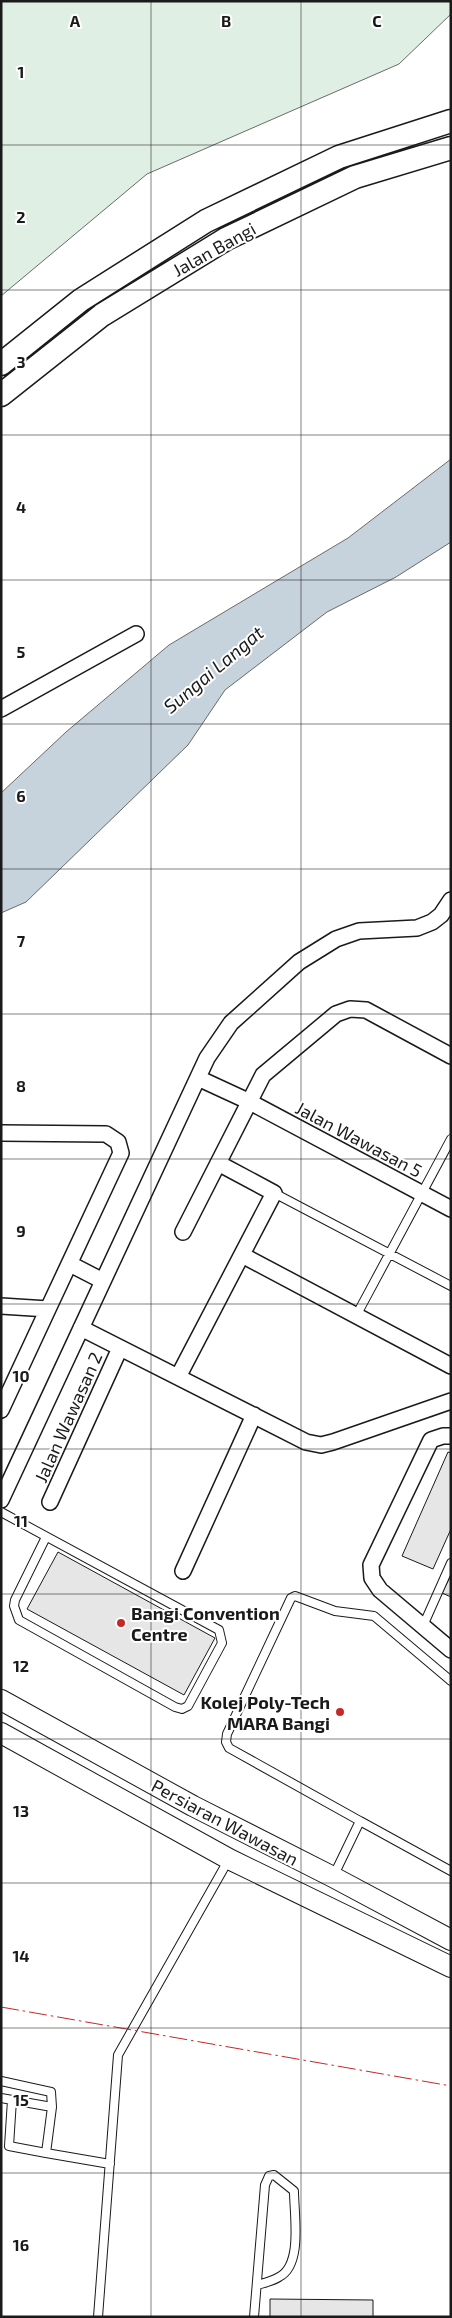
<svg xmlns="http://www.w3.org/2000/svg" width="452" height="2318" viewBox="0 0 452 2318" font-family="'Exo 2',sans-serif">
<rect width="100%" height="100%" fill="#fff"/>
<path fill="#e0efe3" stroke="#6a6a6a" d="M 1,1 L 451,1 L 451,14 L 399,64 L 147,174 L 1,296 Z"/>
<path fill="#c6d2dc" stroke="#6a6a6a" d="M 451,459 L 451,542 L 396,577 L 327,612 L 225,690 L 188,745 L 26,902 L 1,913 L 1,793 L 66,732 L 169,645 L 348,538 Z"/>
<path fill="#e6e6e6" stroke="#1a1a1a" d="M 448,1452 L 451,1453 L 451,1529 L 433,1569 L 402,1556 Z
M 58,1552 L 215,1638 L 184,1695 L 27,1609 Z
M 451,1575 L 451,1597 L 442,1593 Z
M 270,2299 L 373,2300 L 373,2317 L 270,2317 Z"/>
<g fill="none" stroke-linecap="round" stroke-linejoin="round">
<g stroke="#1a1a1a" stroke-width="10">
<path id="lane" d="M 274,1193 L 451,1286
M 356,1316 L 451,1139
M 1,1512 L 219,1630 L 222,1643 L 188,1706 L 182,1709 L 175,1707 L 19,1620 L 14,1606 L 15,1600 L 46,1537
M 423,1626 L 451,1563
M 360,1821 L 229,1748 L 226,1742 L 227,1734 L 291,1598 L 295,1596 L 335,1611 L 374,1616 L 451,1681
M 333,1877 L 360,1821 L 451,1871
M 1,2081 L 51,2092 L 52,2107 L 46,2153 L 110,2164
M 1,2098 L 52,2107
M 12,2100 L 9,2146 L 46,2153
M 98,2317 L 118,2055 L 229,1859
M 254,2317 L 265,2185 L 269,2176 L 274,2175 L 294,2191 C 294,2215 303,2265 279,2277 C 273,2281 264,2283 257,2285"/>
</g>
<g stroke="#1a1a1a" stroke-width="18">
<path id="street" d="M 1,709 L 136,634
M 198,1078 L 250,1102 L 451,1209
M 1,1133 L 106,1134 L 118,1142 L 121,1153 L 48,1309 L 1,1306
M 183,1232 L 263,1075 L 336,1014 L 350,1009 L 366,1010 L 451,1056
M 242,1255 L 451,1366
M 70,1264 L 103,1281
M 81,1328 L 306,1442 L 321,1445 L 333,1442 L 451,1401
M 178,1377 L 274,1193 L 218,1163
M 1,1410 L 48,1309
M 451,1436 L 443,1436 L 431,1440 L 371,1565 L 372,1578 L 380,1590 L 451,1650
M 1,1500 L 207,1058 L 231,1023 L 299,962 L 336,939 L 359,931 L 417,928 L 432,922 L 441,915 L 451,900
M 50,1502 L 120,1348
M 183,1571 L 254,1415"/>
</g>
<g stroke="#1a1a1a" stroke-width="22">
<path id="secondary" d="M 1,1700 L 193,1806 L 333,1877 L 451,1940
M 1,1733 L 229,1859 L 451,1967"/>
</g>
<g stroke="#1a1a1a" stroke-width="25">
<path id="primary" d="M 1,364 L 81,300 L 206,221 L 339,157 L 451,121
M 1,395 L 102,315 L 226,239 L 355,177 L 451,148"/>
</g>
<use href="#lane" stroke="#fff" stroke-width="8"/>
<use href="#street" stroke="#fff" stroke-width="15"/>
<use href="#secondary" stroke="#fff" stroke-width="20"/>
<use href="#primary" stroke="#fff" stroke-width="22"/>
<path stroke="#c62828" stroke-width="1" stroke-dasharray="18 4 2.5 4" stroke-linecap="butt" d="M 1,2007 L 451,2086"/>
</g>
<path fill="none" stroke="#1a1a1a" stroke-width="1" stroke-opacity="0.55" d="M 151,1 L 151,2317M 301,1 L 301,2317M 1,145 L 451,145M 1,290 L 451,290M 1,435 L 451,435M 1,580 L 451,580M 1,724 L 451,724M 1,869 L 451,869M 1,1014 L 451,1014M 1,1159 L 451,1159M 1,1304 L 451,1304M 1,1449 L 451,1449M 1,1594 L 451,1594M 1,1739 L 451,1739M 1,1883 L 451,1883M 1,2028 L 451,2028M 1,2173 L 451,2173"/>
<g fill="#c62828" stroke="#fff" stroke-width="2">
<circle cx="121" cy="1623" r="5"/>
<circle cx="340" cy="1712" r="5"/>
</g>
<g text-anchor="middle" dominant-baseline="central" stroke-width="4" stroke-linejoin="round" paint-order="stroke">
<g font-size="18" fill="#1a1a1a" stroke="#fff">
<text transform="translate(214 249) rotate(-29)">Jalan Bangi</text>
<text transform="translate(359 1139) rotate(28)">Jalan Wawasan 5</text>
<text transform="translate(68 1417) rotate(-66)">Jalan Wawasan 2</text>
<text transform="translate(225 1822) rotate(28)">Persiaran Wawasan</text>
</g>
<g font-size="18" font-weight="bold" fill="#1a1a1a" stroke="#fff" text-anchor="start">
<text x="131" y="1613">Bangi Convention<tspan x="131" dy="21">Centre</tspan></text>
<text x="330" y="1702" text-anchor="end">Kolej Poly-Tech<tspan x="330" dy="21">MARA Bangi</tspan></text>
</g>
<g font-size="19" font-style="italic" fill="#1a1a1a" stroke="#fff">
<text transform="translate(213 669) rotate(-40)">Sungai Langat</text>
</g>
</g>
<g font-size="16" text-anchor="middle" font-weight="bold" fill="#1a1a1a" stroke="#fff" stroke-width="4" stroke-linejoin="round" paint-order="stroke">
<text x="75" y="27">A</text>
<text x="226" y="27">B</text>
<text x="377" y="27">C</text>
<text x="21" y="78">1</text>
<text x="21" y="223">2</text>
<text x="21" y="368">3</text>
<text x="21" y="513">4</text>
<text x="21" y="658">5</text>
<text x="21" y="802">6</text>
<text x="21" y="947">7</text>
<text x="21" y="1092">8</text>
<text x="21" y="1237">9</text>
<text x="21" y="1382">10</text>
<text x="21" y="1527">11</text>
<text x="21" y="1672">12</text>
<text x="21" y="1817">13</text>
<text x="21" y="1962">14</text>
<text x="21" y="2106">15</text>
<text x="21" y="2251">16</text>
</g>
<rect width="452" height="2318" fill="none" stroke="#1a1a1a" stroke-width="5"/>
</svg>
